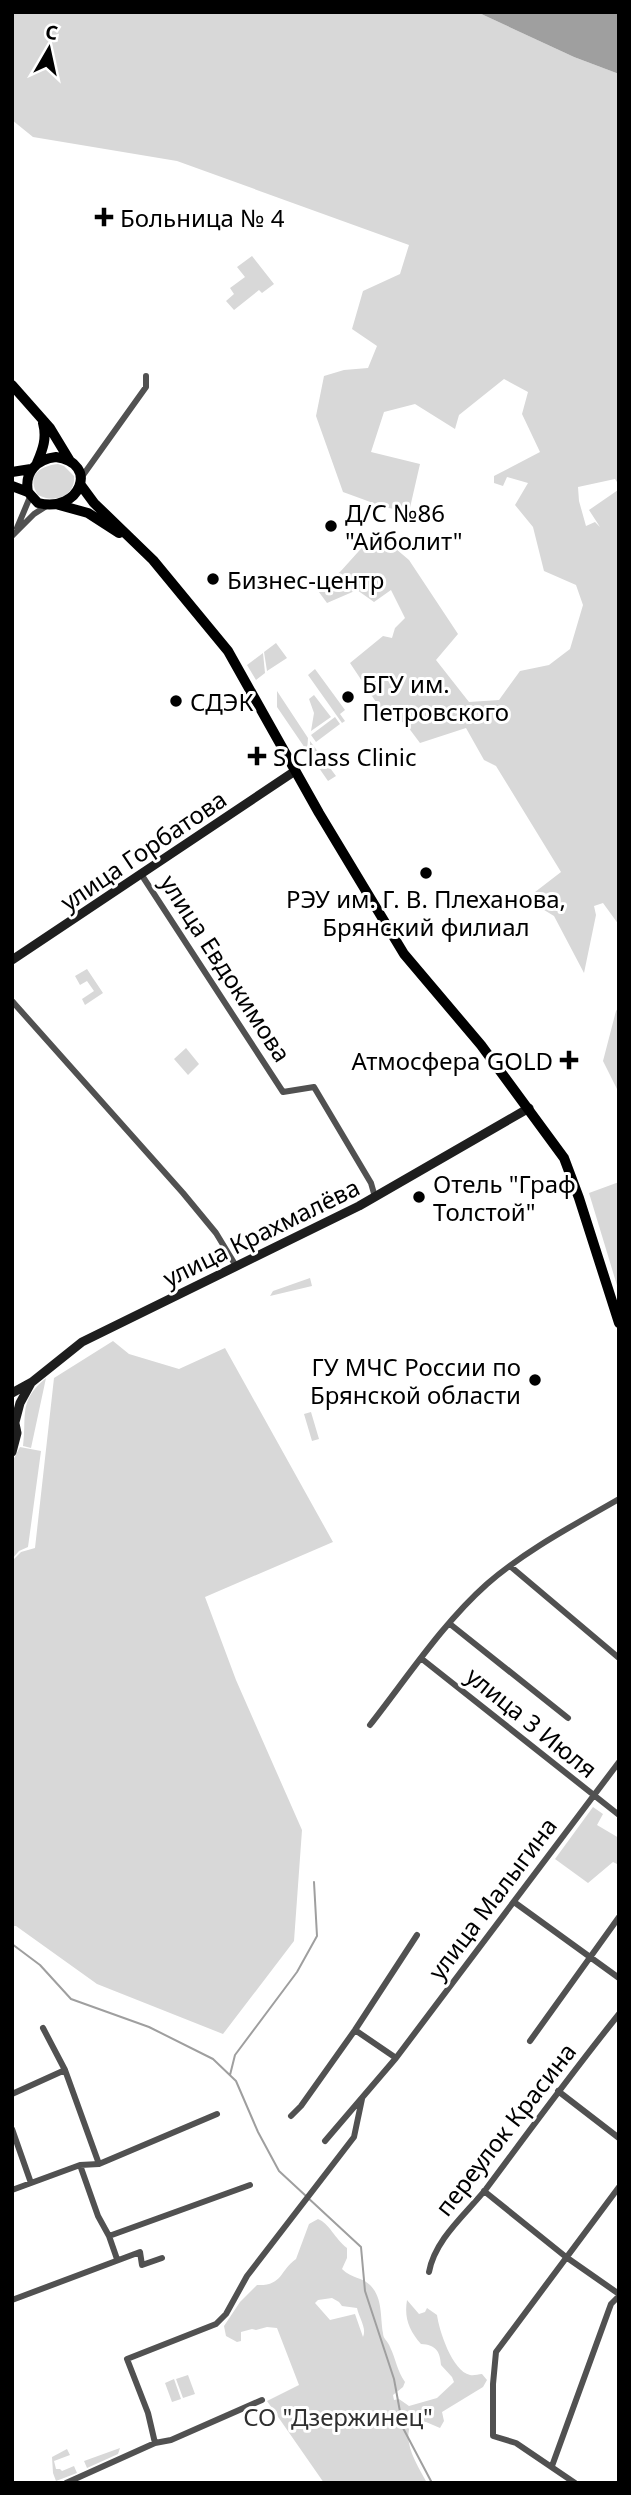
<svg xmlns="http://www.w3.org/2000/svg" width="631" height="2495" viewBox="0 0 631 2495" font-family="'Noto Sans',sans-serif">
<rect width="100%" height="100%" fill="#fff"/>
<path fill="#d8d8d8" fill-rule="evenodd" d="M 12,12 L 477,12 L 574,57 L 619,74 L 619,485 L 615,479 L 578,487 L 579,501 L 586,526 L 595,522 L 600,527 L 589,510 L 618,490 L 619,492 L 619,925 L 603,903 L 594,906 L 596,915 L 584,973 L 554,916 L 526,899 L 561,872 L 496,766 L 484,760 L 466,728 L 420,743 L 405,723 L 386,717 L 350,663 L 383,636 L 392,638 L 395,628 L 405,618 L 391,590 L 374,602 L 357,590 L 327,603 L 316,588 L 340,572 L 376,532 L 409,560 L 458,634 L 436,660 L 469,702 L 499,700 L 520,671 L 549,665 L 570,649 L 583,605 L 576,585 L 544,571 L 533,527 L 515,505 L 528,483 L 507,477 L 503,486 L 494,483 L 494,476 L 540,452 L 522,414 L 528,392 L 504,379 L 459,415 L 455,429 L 415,404 L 384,412 L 371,452 L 420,464 L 409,512 L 384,507 L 343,492 L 316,416 L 324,376 L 344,370 L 368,368 L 377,346 L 352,329 L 363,291 L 400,274 L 409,245 L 177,161 L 33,137 L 12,120 Z
M 252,256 L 274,284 L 262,293 L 259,290 L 234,310 L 226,301 L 234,294 L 230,288 L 245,277 L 237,267 Z
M 58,464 L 64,466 L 74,476 C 76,496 55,504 38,495 C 26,476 39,466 58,464 Z
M 276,643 L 287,658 L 267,671 L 264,652 Z
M 263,653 L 265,673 L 256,680 L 247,665 Z
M 315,669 L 345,710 L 340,714 L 345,721 L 342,723 L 308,675 Z
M 277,691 L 308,738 L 307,751 L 277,707 Z
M 314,695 L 331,717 L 311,731 L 314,713 L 309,699 Z
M 335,717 L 340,724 L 316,742 L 311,735 Z
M 310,741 L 336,776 L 328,781 L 310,755 Z
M 87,969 L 103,993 L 85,1005 L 82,999 L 94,991 L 87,981 L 80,985 L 75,976 Z
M 619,1007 L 619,1099 L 618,1091 L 603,1061 L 616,1011 Z
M 186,1048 L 199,1064 L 188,1075 L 174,1059 Z
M 619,1182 L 619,1292 L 589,1193 Z
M 310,1278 L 312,1286 L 270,1296 L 273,1291 Z
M 113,1341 L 129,1354 L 179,1369 L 225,1348 L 333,1542 L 205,1597 L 236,1680 L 302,1830 L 294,1941 L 223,2034 L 97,1984 L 16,1926 L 12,1926 L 12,1561 L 21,1552 L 35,1548 L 54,1378 Z
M 46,1378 L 31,1448 L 23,1446 C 27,1415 18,1401 46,1378 Z
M 311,1412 L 319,1439 L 312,1441 L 304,1414 Z
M 20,1447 L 41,1451 L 28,1547 L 19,1551 L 12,1559 L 12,1462 Z
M 593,1807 L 603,1814 L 597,1825 L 619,1838 L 619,1865 L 613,1862 L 588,1883 L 555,1859 Z
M 318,2219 C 329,2223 335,2239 347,2248 L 347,2258 L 342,2269 C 352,2279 362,2277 370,2285 C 383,2298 380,2316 383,2333 C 383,2339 388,2341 390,2347 C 396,2359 397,2371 405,2382 L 403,2387 L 393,2395 L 394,2400 L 399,2399 L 409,2406 L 437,2398 L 454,2382 L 452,2377 L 441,2365 C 440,2351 436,2345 421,2344 C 409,2330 404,2318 407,2300 L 419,2314 L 425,2312 L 427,2308 L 437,2315 C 439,2330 452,2371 470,2375 C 474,2376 478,2374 482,2374 L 487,2380 L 483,2387 L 442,2412 L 444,2421 L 440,2428 L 426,2422 L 411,2424 C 402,2443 418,2466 427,2483 L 324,2483 L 267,2401 L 299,2385 L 277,2328 L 267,2327 L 256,2330 L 252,2329 L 241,2332 L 241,2341 L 237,2342 L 226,2336 L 224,2326 L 240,2302 L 257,2285 C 283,2286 279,2271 296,2259 L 309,2224 ZM 332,2298 L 339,2302 L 342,2306 L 357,2308 C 359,2318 367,2328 363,2337 L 355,2314 L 330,2320 L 315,2303 L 318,2300 Z
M 188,2375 L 195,2394 L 183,2398 L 176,2379 Z
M 174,2379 L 181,2399 L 172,2402 L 165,2383 Z
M 120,2448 L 118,2454 L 87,2468 L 84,2461 Z
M 67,2449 L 70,2455 L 54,2461 L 56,2469 L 60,2469 L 62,2471 L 74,2466 L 77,2473 L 56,2481 L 53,2473 L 52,2457 Z"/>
<path fill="#9f9f9f" d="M 477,12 L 619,12 L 619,74 L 574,57 Z"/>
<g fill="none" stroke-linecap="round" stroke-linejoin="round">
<path stroke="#9f9f9f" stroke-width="2" d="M 12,1944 L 40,1965 L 71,1999 L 149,2027 L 213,2059 L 236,2081 L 258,2132 L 279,2171 L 361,2247 L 365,2291 L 394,2379 L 403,2428 L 432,2483
M 230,2075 L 235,2055 L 297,1972 L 317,1936 L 314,1882"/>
<path stroke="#515151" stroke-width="6" d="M 81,478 L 146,387 L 146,376
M 17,528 L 30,497
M 12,536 L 34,514 L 48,505
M 141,874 L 283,1092 L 314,1087 L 371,1183 L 375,1197
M 12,1001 L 183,1193 L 216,1233 L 236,1266
M 510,1566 L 619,1658
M 450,1624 L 568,1718
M 422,1659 L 619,1815
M 370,1725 C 407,1678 442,1624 487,1584 C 526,1550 574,1525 619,1499
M 514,1902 L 619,1978
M 43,2028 L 65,2070 L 99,2164
M 355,2030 L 396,2058
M 530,2041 L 619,1917
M 558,2091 L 619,2138
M 12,2094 L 65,2070
M 291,2116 L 301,2106 L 355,2030 L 417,1935
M 12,2129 L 31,2183
M 325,2141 L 396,2058 L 619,1762
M 80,2165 L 98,2216 L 109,2236 L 117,2259
M 12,2190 L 80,2165 L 99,2164 L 217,2114
M 484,2191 L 566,2257 L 619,2294
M 109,2236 L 250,2185
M 429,2272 C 435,2239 466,2214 486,2189 C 530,2130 573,2071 619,2014
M 12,2300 L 140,2252 L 142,2265 L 162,2258
M 155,2443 L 148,2413 L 127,2359 L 216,2324 L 226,2314 L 247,2276 L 354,2137 L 362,2099
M 552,2466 L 611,2304 L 619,2296
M 66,2483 L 155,2443 L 171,2440 L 262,2400
M 575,2483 L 516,2443 L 493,2436 L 493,2384 L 496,2352 L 619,2187"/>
<path stroke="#1e1e1e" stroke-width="9" d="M 12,960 L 295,771
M 12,1393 L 32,1382 L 82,1342 L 359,1206 L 529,1108
M 15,1422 L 20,1403 L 31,1383
M 12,1452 L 17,1433 L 14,1419"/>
<path stroke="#000" stroke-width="10" d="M 12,385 L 50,428 L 70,461
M 56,457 C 100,463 80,514 38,503 L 28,492 C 24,472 37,459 56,457 Z
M 37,463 C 43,449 47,438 43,423
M 12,472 L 31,469
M 80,484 L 94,503 L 153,560 L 228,651 L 319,813 L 404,954 L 481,1045 L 564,1158 L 579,1198 L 619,1323
M 12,486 L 28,492
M 59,505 L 88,513 L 119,533"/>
</g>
<g fill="#000" stroke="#fff" stroke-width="2.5">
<path d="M100.5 206.5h7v7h7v7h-7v7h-7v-7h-7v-7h7z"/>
<circle cx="331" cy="526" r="7"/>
<circle cx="213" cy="579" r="7"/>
<circle cx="348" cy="697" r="7"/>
<circle cx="176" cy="701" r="7"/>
<path d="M253.5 745.5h7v7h7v7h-7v7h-7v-7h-7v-7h7z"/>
<circle cx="426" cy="873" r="7"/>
<path d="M565.5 1049.5h7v7h7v7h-7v7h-7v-7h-7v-7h7z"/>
<circle cx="419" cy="1197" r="7"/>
<circle cx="535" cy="1380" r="7"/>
</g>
<g text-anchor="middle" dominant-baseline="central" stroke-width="6" stroke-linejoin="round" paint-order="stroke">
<g font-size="24" fill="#000" stroke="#fff" text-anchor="start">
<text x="120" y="217">Больница № 4</text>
<text x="345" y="512">Д/С №86<tspan x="345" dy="28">"Айболит"</tspan></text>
<text x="227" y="579">Бизнес-центр</text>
<text x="362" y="683">БГУ им.<tspan x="362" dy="28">Петровского</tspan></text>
<text x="190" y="701">СДЭК</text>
<text x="273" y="756">S Class Clinic</text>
<text x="426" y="898" text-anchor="middle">РЭУ им. Г. В. Плеханова,<tspan x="426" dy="28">Брянский филиал</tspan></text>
<text x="553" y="1060" text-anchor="end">Атмосфера GOLD</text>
<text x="433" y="1183">Отель "Граф<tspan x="433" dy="28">Толстой"</tspan></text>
<text x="521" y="1366" text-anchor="end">ГУ МЧС России по<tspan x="521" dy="28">Брянской области</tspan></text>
</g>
<g font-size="24" fill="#000" stroke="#fff">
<text transform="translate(143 850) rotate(-34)">улица Горбатова</text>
<text transform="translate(226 968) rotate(57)">улица Евдокимова</text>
<text transform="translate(261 1232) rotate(-26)">улица Крахмалёва</text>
<text transform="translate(532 1722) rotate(39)">улица 3 Июля</text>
<text transform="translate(492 1898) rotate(-53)">улица Малыгина</text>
<text transform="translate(505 2129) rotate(-52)">переулок Красина</text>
</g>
<g font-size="24" fill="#2f2f2f" stroke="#fff">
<text x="338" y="2416">СО "Дзержинец"</text>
</g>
</g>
<rect width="631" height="2495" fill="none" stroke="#000000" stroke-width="28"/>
<g transform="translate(49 49) rotate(9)" stroke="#ffffff" stroke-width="5" paint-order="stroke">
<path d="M0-5L12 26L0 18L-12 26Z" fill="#000000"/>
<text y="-10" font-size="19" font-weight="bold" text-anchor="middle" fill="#000000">С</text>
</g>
</svg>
